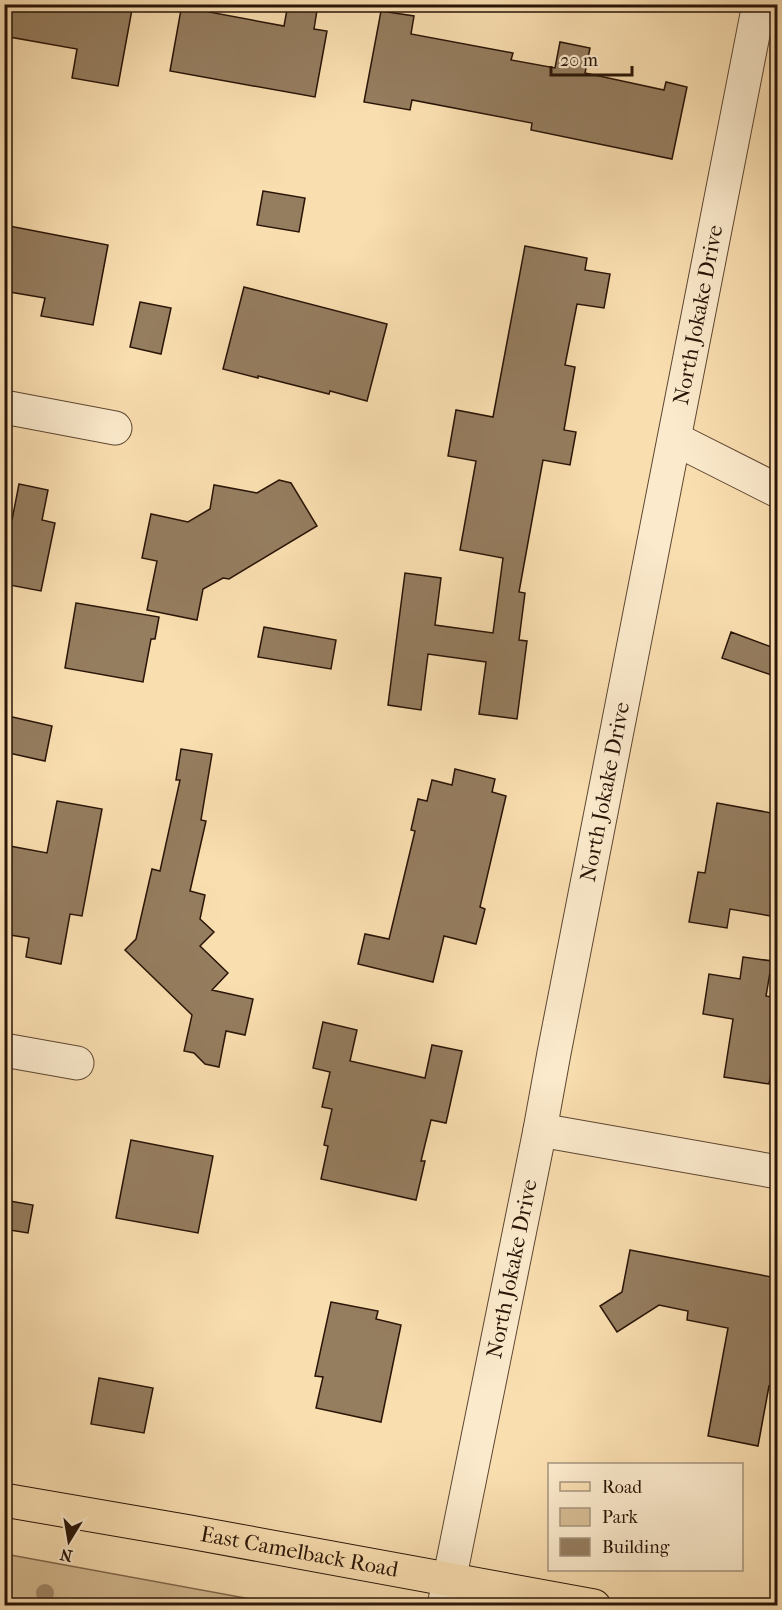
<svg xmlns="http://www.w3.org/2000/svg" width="782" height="1610" viewBox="0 0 782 1610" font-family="'IM FELL French Canon',serif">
<rect width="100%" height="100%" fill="#f9deb0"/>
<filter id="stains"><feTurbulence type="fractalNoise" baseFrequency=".00333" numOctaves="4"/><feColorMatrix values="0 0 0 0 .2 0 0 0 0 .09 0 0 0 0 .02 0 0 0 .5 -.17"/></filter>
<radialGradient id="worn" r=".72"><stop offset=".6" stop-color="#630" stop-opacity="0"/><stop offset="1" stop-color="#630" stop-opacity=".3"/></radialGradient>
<path fill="#d6bc93" stroke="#80684d" stroke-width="1.5" d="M 5,1554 L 283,1605 L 5,1605 Z"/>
<path fill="#957d5f" stroke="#291407" stroke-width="1.5" d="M 4,4 L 133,4 L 118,86 L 72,78 L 77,49 L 4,36 Z
M 182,4 L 210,4 L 209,12 L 284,26 L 288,4 L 318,4 L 314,29 L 327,31 L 315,97 L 170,71 Z
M 381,11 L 414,16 L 411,34 L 513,53 L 511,60 L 555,68 L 560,42 L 590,48 L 585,73 L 664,90 L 666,82 L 687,87 L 672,159 L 531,130 L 532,123 L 412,100 L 410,110 L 364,102 Z
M 263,191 L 305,198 L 299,232 L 257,225 Z
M 4,225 L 108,245 L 93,325 L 41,316 L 45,298 L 4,291 Z
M 525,246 L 587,258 L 585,270 L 610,274 L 604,308 L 577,304 L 565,365 L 575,367 L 564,430 L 576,432 L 570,465 L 543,460 L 519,592 L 525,593 L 519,640 L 527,641 L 517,719 L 479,714 L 486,662 L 428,654 L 421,710 L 388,705 L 405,573 L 441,578 L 435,625 L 493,633 L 503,558 L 460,550 L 476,461 L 448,456 L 456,410 L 493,417 Z
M 244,287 L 387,324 L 367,401 L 330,391 L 329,394 L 258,376 L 258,378 L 223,369 Z
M 140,302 L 171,308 L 161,354 L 130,347 Z
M 279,480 L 291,483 L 317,526 L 229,579 L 223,578 L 203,589 L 197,620 L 147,610 L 157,561 L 142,558 L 151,514 L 188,522 L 210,509 L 214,485 L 257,493 Z
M 19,484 L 48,490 L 42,520 L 55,523 L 41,591 L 4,584 L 4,518 L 12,520 Z
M 76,603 L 159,617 L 155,639 L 151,639 L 143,682 L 65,668 Z
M 264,627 L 336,640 L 331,669 L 258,657 Z
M 731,632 L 777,649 L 777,677 L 722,658 Z
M 8,716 L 52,726 L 45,761 L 4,752 L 4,734 Z
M 181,749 L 212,754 L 201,820 L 206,821 L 190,891 L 205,895 L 200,919 L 214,932 L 200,946 L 228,973 L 212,990 L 253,999 L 245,1035 L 226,1031 L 219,1067 L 205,1064 L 194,1053 L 184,1051 L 192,1015 L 125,950 L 136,939 L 152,869 L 160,871 L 180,780 L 176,780 Z
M 455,769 L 495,779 L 492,792 L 506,796 L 480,907 L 485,909 L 476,944 L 444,936 L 433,982 L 358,964 L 365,934 L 389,939 L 415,831 L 411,830 L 418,799 L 427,801 L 432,780 L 452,785 Z
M 57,801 L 102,809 L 82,916 L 70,914 L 61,964 L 26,957 L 29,938 L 4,934 L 4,845 L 47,853 Z
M 717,803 L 777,814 L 777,917 L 730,909 L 727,928 L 689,922 L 698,872 L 705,873 Z
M 743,957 L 772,961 L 766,996 L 777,998 L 773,1030 L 777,1031 L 777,1070 L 772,1069 L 769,1084 L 724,1077 L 733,1019 L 703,1014 L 709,974 L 740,979 Z
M 323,1022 L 357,1030 L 350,1061 L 425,1078 L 432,1045 L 462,1051 L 446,1123 L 431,1120 L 421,1161 L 425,1161 L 416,1200 L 321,1179 L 328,1146 L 324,1145 L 332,1109 L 322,1107 L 330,1072 L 313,1068 Z
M 131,1140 L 213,1156 L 198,1233 L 116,1218 Z
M 4,1200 L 33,1205 L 28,1233 L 4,1229 Z
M 630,1250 L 777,1278 L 777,1370 L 774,1387 L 769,1386 L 758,1446 L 708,1436 L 728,1328 L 687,1320 L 688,1311 L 659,1305 L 617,1332 L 600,1306 L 622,1292 Z
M 331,1302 L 378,1311 L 376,1319 L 401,1325 L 381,1422 L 316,1408 L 323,1377 L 315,1376 Z
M 99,1378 L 153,1388 L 144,1433 L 91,1424 Z"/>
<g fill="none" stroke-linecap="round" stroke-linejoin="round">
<g stroke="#5d4631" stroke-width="35">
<g id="minor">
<path d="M 4,407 L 115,428"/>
<path d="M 675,439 L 778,491"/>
<path d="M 4,1050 L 77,1063"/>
<path d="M 540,1130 L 778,1172"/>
<path id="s1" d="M 444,1606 L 540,1130 L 554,1053 L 759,4"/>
</g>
</g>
<g stroke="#291407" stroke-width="35">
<g id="major">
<path id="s2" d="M 4,1500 L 190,1532 L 594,1606"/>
</g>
</g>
<use href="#minor" stroke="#fbeacc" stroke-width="33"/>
<use href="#major" stroke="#f9deb0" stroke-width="33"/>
</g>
<circle fill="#a38a6a" cx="45" cy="1593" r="9"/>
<g text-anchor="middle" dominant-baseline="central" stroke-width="5" stroke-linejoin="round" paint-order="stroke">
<g font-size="22" fill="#291407" stroke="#fbeacc">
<text stroke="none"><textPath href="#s1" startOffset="1316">North Jokake Drive</textPath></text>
<text stroke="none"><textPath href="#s1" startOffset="830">North Jokake Drive</textPath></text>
<text stroke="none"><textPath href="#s1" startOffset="344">North Jokake Drive</textPath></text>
<text stroke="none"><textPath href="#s2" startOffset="300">East Camelback Road</textPath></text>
</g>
</g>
<rect width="782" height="1610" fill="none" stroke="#f9deb0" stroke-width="24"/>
<rect x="6" y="6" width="770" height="1598" fill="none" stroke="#291407" stroke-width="3"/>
<rect x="12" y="12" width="758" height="1586" fill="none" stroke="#291407" stroke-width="1.5"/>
<rect x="548" y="1463" width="195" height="108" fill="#fbeacc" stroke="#a7947d" stroke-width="1.5"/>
<rect x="560" y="1482" width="30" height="9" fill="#f9deb0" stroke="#a7947d" stroke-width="1.5"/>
<text x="602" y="1493" font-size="18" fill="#291407">Road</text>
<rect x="560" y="1508" width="30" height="18" fill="#d6bc93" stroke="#a7947d" stroke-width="1.5"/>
<text x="602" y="1523" font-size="18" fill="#291407">Park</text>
<rect x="560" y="1538" width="30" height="18" fill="#957d5f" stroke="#a7947d" stroke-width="1.5"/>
<text x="602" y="1553" font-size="18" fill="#291407">Building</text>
<g transform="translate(69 1541) rotate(191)" stroke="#fbeacc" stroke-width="4.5" paint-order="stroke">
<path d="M0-4.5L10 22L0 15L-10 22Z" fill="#291407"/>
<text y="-9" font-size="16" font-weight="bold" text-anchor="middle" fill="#291407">N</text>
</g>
<path d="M551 66v9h81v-9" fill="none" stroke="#291407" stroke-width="3"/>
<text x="560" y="66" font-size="18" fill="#291407" stroke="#fbeacc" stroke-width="4.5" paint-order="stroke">20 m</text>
<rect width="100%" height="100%" filter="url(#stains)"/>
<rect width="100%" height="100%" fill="url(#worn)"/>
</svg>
